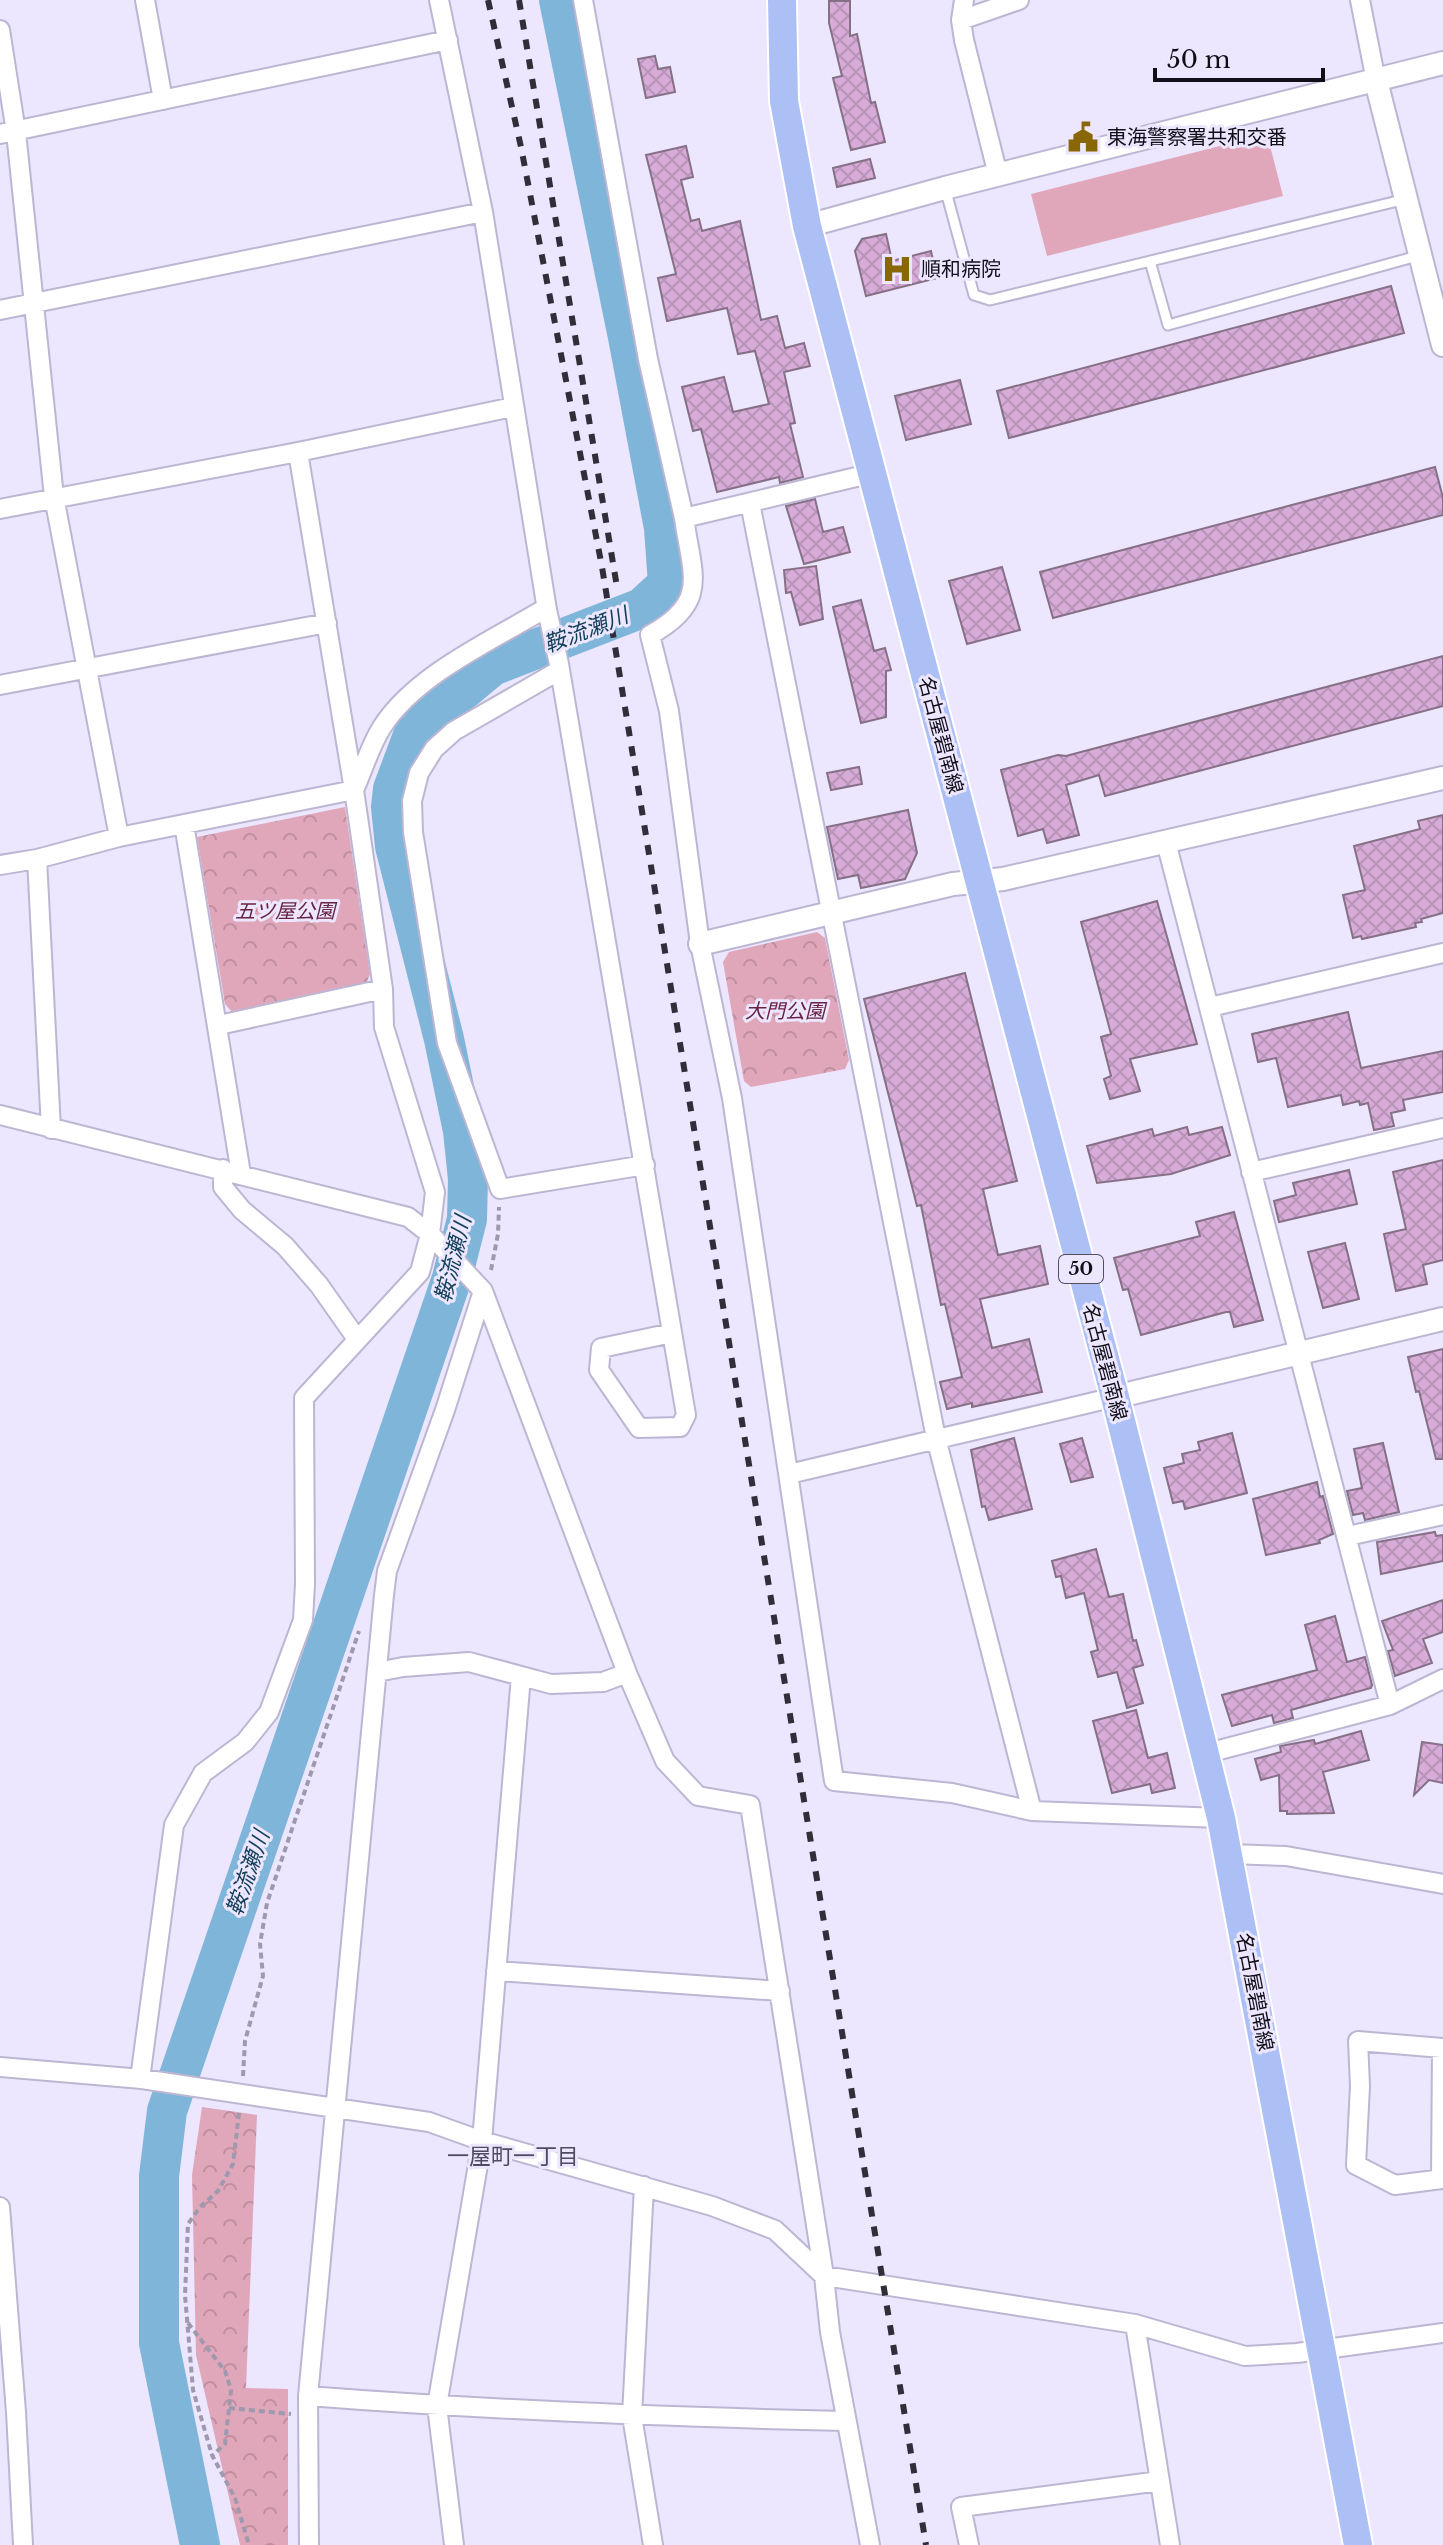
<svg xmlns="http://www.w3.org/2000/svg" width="1443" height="2545" viewBox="0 0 1443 2545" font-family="'Libre Baskerville','Noto Sans JP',serif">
<defs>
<pattern id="park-crowns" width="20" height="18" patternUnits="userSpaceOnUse" patternTransform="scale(2)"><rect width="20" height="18" fill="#e0a7bb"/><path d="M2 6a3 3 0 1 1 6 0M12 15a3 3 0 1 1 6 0" fill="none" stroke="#bf8fa0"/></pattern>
<pattern id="building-cross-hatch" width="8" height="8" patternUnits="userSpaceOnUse" patternTransform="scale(2)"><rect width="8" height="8" fill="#d8acd8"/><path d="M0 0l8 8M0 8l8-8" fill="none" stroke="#b893b9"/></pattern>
</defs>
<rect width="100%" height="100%" fill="#ece6ff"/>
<path fill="url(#park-crowns)" d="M 345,807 L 370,974 L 366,984 L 232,1012 L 225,1004 L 197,837 Z
M 817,932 L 825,938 L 849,1060 L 845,1069 L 751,1087 L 744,1081 L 723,962 L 729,952 Z
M 202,2107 L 257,2115 L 246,2388 L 288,2389 L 288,2545 L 240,2545 L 196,2355 L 192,2175 Z"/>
<path fill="#e0a7bb" d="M 1267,134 L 1283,196 L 1047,256 L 1031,194 Z"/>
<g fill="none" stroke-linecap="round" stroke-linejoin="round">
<path stroke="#7eb5d9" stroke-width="40" d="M 200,2545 L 159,2343 L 159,2176 L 167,2111 L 452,1278 L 467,1219 L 468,1179 L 463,1131 L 444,1039 L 395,846 L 391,807 L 393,789 L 415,730 L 492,666 L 642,608 L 668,584 L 664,528 L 628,337 L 559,0"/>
</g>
<path fill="url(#building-cross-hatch)" stroke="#867086" stroke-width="2" d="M 829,1 L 850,1 L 850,36 L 857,34 L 871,103 L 875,102 L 885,142 L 851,150 L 833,78 L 842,76 L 829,23 Z
M 655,56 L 658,69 L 670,67 L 675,92 L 646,98 L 638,59 Z
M 686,146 L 693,177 L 681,180 L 691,221 L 699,219 L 702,231 L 740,221 L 761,320 L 777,316 L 785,348 L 804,343 L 810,366 L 784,372 L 795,423 L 790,424 L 803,477 L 780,483 L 779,477 L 717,492 L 701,429 L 693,431 L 682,387 L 724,377 L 733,412 L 769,404 L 755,351 L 738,354 L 727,308 L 667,321 L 658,278 L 676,274 L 646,155 Z
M 870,159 L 875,178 L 837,187 L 833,168 Z
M 886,234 L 892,261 L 931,251 L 937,278 L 866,296 L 855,251 L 862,239 Z
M 1391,286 L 1404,333 L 1009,438 L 997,391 Z
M 960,380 L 971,424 L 906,440 L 895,396 Z
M 1435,467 L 1443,498 L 1443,515 L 1053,618 L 1040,572 Z
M 815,499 L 823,532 L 843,527 L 850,552 L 804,564 L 786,506 Z
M 816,566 L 823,619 L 800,625 L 791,592 L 786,593 L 784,570 Z
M 1002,567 L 1020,630 L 967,644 L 949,581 Z
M 861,600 L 874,651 L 885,648 L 891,670 L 886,671 L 886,717 L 861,723 L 833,607 Z
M 1443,656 L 1443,706 L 1105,796 L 1099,775 L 1066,785 L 1079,835 L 1047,843 L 1043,829 L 1018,836 L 1001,770 L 1058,755 L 1066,756 Z
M 859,767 L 862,784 L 831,790 L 827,773 Z
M 908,810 L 917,853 L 905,879 L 861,888 L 858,875 L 838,879 L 827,827 Z
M 1443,815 L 1443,913 L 1421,919 L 1422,922 L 1415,923 L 1416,927 L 1362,939 L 1361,936 L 1353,938 L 1343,895 L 1365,890 L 1354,846 L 1420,829 L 1418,821 Z
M 1157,901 L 1197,1044 L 1130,1059 L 1140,1091 L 1110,1099 L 1104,1079 L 1111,1076 L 1101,1037 L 1111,1034 L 1081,922 Z
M 965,973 L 1017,1181 L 983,1189 L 998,1255 L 1040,1246 L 1048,1284 L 980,1299 L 992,1348 L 1029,1339 L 1042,1392 L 972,1407 L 972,1403 L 947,1409 L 940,1382 L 962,1377 L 945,1304 L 941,1305 L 921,1205 L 917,1206 L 864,999 Z
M 1348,1012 L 1361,1068 L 1443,1051 L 1443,1092 L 1403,1100 L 1405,1110 L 1391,1113 L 1394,1126 L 1374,1130 L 1368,1103 L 1360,1105 L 1359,1101 L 1343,1105 L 1341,1095 L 1288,1107 L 1276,1058 L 1258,1062 L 1252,1034 Z
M 1187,1127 L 1189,1135 L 1222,1127 L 1230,1155 L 1171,1174 L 1097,1183 L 1087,1146 L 1152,1129 L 1154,1136 Z
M 1443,1160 L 1443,1260 L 1423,1265 L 1427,1284 L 1396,1291 L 1384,1234 L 1406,1229 L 1393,1172 Z
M 1349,1170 L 1357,1204 L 1279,1222 L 1274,1201 L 1296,1195 L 1293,1183 Z
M 1234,1212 L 1263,1320 L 1234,1327 L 1230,1312 L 1226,1312 L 1141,1335 L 1128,1289 L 1123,1290 L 1114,1258 L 1200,1236 L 1196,1222 Z
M 1345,1243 L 1359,1299 L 1323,1308 L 1308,1252 Z
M 1443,1349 L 1443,1459 L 1436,1459 L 1419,1391 L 1416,1392 L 1408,1357 Z
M 1232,1433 L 1247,1493 L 1185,1509 L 1183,1501 L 1173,1503 L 1164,1468 L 1184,1463 L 1182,1454 L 1200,1450 L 1198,1442 Z
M 1014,1438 L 1032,1509 L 989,1520 L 985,1506 L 982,1507 L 971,1450 Z
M 1082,1438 L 1093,1477 L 1071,1482 L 1060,1444 Z
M 1383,1443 L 1399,1512 L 1365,1520 L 1363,1513 L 1353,1515 L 1347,1491 L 1362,1488 L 1354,1449 Z
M 1317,1482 L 1320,1497 L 1323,1496 L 1333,1534 L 1319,1540 L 1320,1543 L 1266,1555 L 1253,1499 Z
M 1435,1532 L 1436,1536 L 1443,1535 L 1443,1561 L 1381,1574 L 1377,1542 Z
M 1096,1549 L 1109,1597 L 1123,1594 L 1133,1641 L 1136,1640 L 1143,1665 L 1133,1668 L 1143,1703 L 1127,1708 L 1117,1672 L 1098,1677 L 1091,1652 L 1098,1650 L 1084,1593 L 1066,1598 L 1061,1576 L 1056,1577 L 1052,1561 Z
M 1443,1600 L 1443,1632 L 1423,1639 L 1432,1663 L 1395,1676 L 1388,1651 L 1393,1650 L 1382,1621 Z
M 1335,1616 L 1347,1662 L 1365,1657 L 1372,1685 L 1371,1688 L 1291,1710 L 1293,1718 L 1274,1723 L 1272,1715 L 1232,1726 L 1222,1695 L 1317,1670 L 1305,1625 Z
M 1136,1710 L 1148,1758 L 1167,1753 L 1175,1788 L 1152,1793 L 1150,1784 L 1112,1793 L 1093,1721 Z
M 1361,1731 L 1369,1760 L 1323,1772 L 1334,1813 L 1287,1814 L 1287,1811 L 1280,1811 L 1279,1775 L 1261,1780 L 1255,1759 L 1281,1752 L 1280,1746 L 1314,1740 L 1315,1744 Z
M 1422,1742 L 1443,1745 L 1443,1783 L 1429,1780 L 1414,1795 Z"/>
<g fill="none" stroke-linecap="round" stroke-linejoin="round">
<g stroke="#bdb6d3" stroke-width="13">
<path id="service" d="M 945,188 L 974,295 L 990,300 L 1406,199
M 1150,261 L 1168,325 L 1421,255"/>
</g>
<g stroke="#bdb6d3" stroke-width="22">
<path id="minor" d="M 145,0 L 163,100
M 439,0 L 483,212 L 547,610 L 559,664 L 686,1415 L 680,1427 L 639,1428 L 599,1370 L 601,1348 L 672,1333
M 583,0 L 648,359 L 684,518
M 964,0 L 961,20 L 964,40 L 998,175
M 1360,0 L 1376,81
M 961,20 L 1019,0
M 0,30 L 16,132 L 54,497 L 119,837
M 0,134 L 448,40
M 0,310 L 483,212
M 873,473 L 684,518 C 692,575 710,602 650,635 L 669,711 L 700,944 L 732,1098 L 834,1781 L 952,1793 L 1032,1811 L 1221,1818
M 750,503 L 936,1438 L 1032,1811
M 0,509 L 298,452 L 513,407
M 560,670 L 454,731 L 434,749 L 419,773 L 412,801 L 413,832 L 447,1043 L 500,1189 L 645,1165
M 0,685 L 327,623
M 354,790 C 363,770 370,746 382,727 C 416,674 493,640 546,608
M 184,824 L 241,1174
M 1166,842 L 1390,1705
M 37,859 L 51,1129
M 0,865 L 37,859 L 119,837 L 354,790
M 1210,1007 L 1443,953
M 219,1025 L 383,989
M 0,1115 L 408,1217 L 430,1234 L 483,1291 L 627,1673 L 665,1761 L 698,1796 L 750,1805 L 824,2276 L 830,2332 L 870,2545
M 223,1169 L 223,1187 L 242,1210 L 285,1246 L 319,1285 L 357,1339
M 1251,1172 L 1443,1128
M 789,1474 L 1115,1397
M 1348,1536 L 1443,1515
M 377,1672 L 403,1667 L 469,1662 L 551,1684 L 603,1682 L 627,1673
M 1204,1754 L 1390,1705 L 1443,1679
M 1230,1854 L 1286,1856 L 1443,1884
M 496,1971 L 780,1991
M 0,2067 L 142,2079 L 429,2122 L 482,2141 L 712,2206 L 775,2230 L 824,2276 L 1135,2324 L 1245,2356 L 1297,2353 L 1443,2333
M 140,2079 L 174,1825 L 203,1773 L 245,1742 L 269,1712 L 303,1620 L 305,1584 L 304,1398 L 420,1272 L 430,1234 L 435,1192 L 384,1027 L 383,989 L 354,790 L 298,452
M 1441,2179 L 1442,2048 L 1358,2041 L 1360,2086 L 1356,2165 L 1395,2185 L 1443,2179
M 644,2186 L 632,2416 L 653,2545
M 0,2207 L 16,2412 L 23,2545
M 1135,2324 L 1170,2545
M 308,2396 C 487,2410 666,2417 845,2421
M 309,2545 L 308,2396 L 384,1595 L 387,1571 L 445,1410 L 483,1291
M 454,2545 L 437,2406 L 482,2141 L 521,1676
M 969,2545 L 961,2507 L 1160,2481"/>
</g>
<g stroke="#bdb6d3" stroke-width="26">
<path id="tertiary" d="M 1376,81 L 1443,345
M 807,226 L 945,188 L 1443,63
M 700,944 L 953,884 L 1003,879 L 1443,778
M 1115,1397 L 1443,1319"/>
</g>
<g stroke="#fff" stroke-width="32">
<path id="primary" d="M 782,0 L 784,101 L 807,226 L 1115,1397 L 1221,1818 L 1358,2545"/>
</g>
<path stroke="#9e99ad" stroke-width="4" stroke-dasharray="6 4" stroke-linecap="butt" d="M 491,1270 L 498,1234 L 499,1207
M 243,2076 L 245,2041 L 263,1976 L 260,1944 L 267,1903 L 359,1631
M 239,2113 L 233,2164 L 218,2191 L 200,2207 L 188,2224 L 185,2295 L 193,2390 L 212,2455 L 235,2498 L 249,2545
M 188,2323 L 225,2371 L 231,2390 L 225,2444 L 213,2455
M 229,2408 L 291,2414"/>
<use href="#service" stroke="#fff" stroke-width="9"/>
<use href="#minor" stroke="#fff" stroke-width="18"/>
<use href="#tertiary" stroke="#fff" stroke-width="22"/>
<use href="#primary" stroke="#acc0f6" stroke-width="28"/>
<path stroke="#312e3a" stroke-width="6" stroke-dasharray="10 10" stroke-linecap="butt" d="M 488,0 L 521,147 L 602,567 L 926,2545
M 519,0 L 617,587"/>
</g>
<defs>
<g id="civic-bare" transform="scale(2.4)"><path d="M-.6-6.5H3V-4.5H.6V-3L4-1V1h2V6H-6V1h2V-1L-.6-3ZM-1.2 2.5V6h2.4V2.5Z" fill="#896704" stroke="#ece6ff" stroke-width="2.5" paint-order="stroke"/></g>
<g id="hospital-bare" transform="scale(2.4)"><path d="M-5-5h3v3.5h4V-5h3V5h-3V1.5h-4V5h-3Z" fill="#896704" stroke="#ece6ff" stroke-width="2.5" paint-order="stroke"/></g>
</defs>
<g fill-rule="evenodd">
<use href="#civic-bare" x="1083" y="137"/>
<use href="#hospital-bare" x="897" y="269"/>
</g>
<g text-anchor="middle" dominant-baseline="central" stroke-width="6" stroke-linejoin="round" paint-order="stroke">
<rect fill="#ece6ff" stroke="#534f5d" stroke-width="2" x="1059" y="1255" width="44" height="28" rx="6"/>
<g font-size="18" font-weight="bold" fill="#110e18">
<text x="1081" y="1269">50</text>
</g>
<g font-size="20" fill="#110e18" stroke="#ece6ff" text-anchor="start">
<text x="1107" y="137">東海警察署共和交番</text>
<text x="921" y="269">順和病院</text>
</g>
<g font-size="20" fill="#110e18" stroke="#ece6ff">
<text transform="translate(941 735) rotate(75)">名古屋碧南線</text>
<text transform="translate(1105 1362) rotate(75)">名古屋碧南線</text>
<text transform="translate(1255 1992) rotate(79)">名古屋碧南線</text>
</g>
<g font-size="20" font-style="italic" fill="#692241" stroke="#ece6ff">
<text x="285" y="911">五ツ屋公園</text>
<text x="785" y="1011">大門公園</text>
</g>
<g font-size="22" font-style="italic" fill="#123e57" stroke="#ece6ff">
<text transform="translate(586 630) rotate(-21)">鞍流瀬川</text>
<text transform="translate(453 1259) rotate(-76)">鞍流瀬川</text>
<text transform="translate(248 1873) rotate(-71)">鞍流瀬川</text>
</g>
<g font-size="22" fill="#504a63" stroke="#ece6ff">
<text x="513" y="2156">一屋町一丁目</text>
</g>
</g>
<path d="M1155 68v12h168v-12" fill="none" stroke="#110e18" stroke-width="4"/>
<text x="1167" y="68" font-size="24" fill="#110e18" stroke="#ece6ff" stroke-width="6" paint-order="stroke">50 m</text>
</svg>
